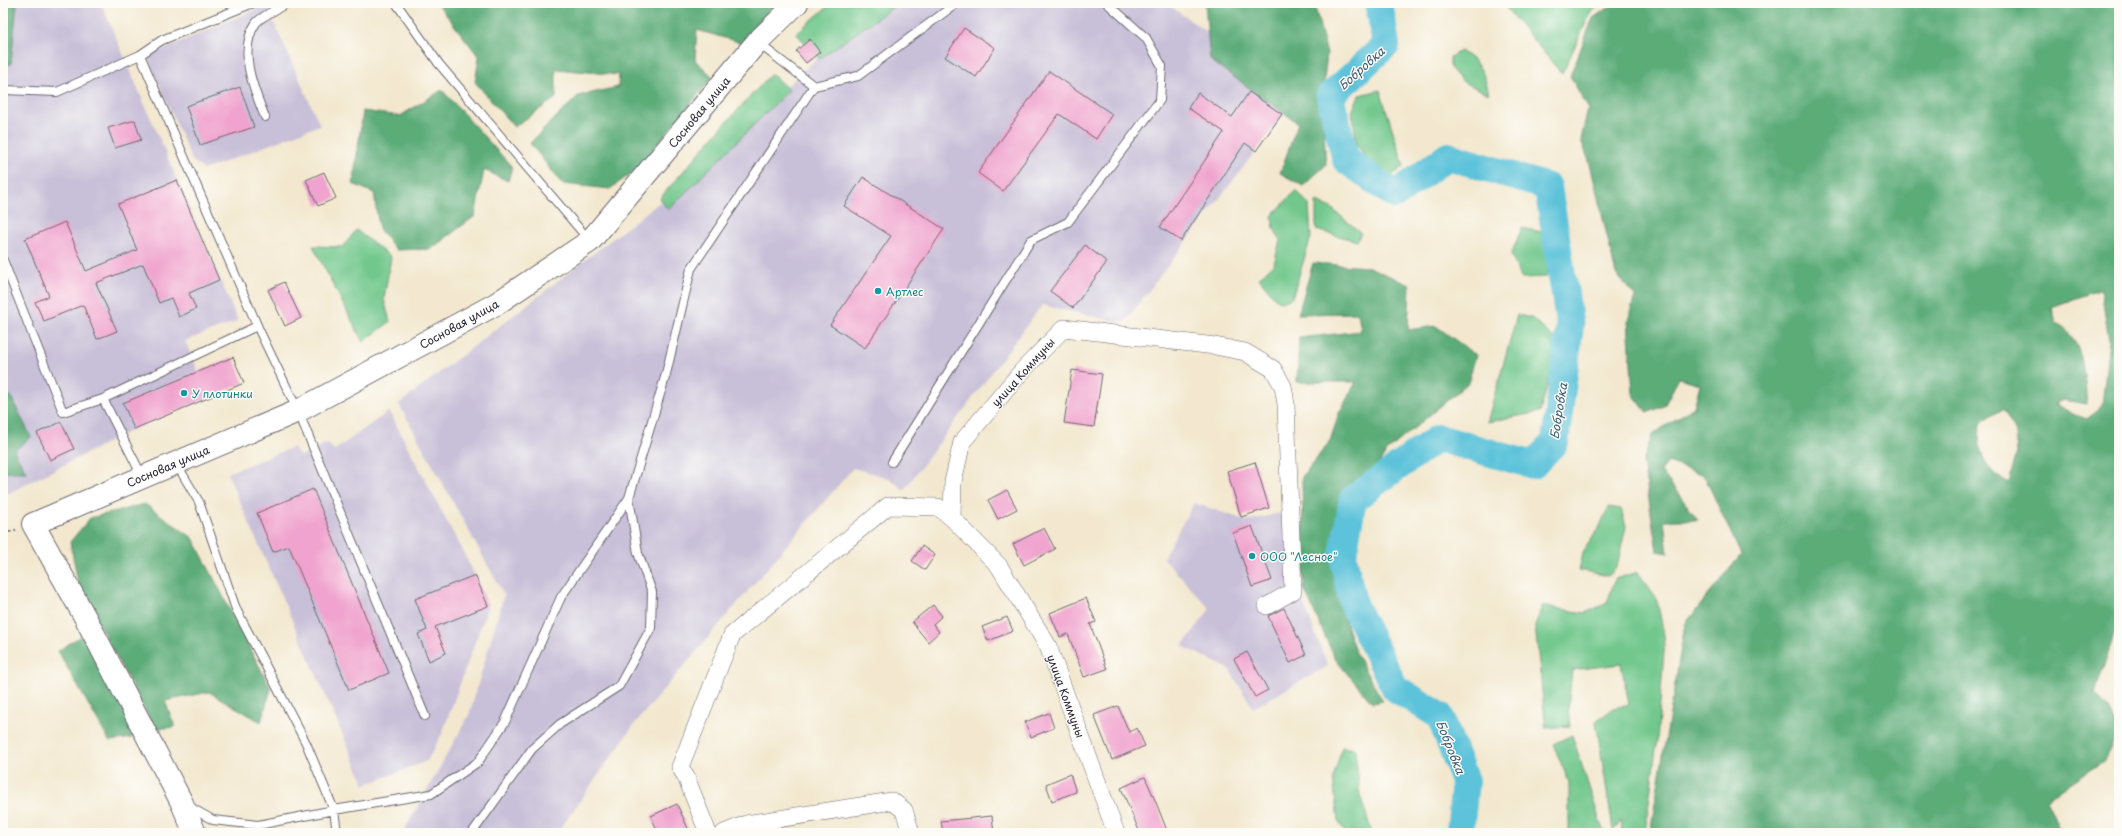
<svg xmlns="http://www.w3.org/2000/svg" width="2122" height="836" viewBox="0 0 2122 836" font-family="'Playpen Sans',sans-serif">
<rect width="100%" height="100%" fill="#fdfcf7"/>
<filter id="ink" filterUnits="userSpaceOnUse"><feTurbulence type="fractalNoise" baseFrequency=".025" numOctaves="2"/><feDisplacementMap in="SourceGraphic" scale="8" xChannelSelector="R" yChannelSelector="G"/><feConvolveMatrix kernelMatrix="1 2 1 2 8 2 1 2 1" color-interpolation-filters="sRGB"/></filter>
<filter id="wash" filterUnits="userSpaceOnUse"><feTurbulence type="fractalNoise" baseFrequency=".012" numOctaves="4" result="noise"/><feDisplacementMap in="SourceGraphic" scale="16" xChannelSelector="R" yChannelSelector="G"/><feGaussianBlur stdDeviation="0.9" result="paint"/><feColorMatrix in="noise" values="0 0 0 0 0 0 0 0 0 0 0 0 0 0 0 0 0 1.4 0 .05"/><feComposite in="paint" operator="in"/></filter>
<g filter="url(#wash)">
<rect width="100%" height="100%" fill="#f3e8cf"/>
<path fill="#c8bfd8" d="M 3,3 L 101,3 L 238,321 L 185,341 L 198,371 L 123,403 L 134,429 L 3,496 Z
M 877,3 L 1166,3 L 1297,97 L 1124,323 L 1042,305 L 904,490 L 889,478 L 853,468 L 636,722 L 557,833 L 403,833 L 469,715 L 504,595 L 399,404 L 665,198 Z
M 266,5 L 320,125 L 204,170 L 192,160 L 147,56 Z
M 389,411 L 475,575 L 488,606 L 442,734 L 427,761 L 365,785 L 227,473 L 294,447 L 300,457 L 326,443 L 335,450 Z
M 1194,503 L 1248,521 L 1296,509 L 1299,592 L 1328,666 L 1253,708 L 1229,669 L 1182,646 L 1210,609 L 1163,558 Z"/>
<path fill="#71c78c" stroke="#4a7464" d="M 832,3 L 899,3 L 819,59 L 796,33 Z
M 1502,3 L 1604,3 L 1591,12 L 1562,74 Z
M 1460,51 C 1480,62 1484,72 1489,94 L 1463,82 L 1450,68 L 1450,57 Z
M 771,74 L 789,90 L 668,210 L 660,198 L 722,127 Z
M 1380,90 L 1404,166 L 1390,177 L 1373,168 L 1357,145 L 1352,112 L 1359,95 Z
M 1296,190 L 1309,205 L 1311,237 L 1292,298 L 1281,302 L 1274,297 L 1259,278 L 1274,264 L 1280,240 L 1274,228 L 1272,216 Z
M 1316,202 L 1330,207 L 1361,233 L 1357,241 L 1316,230 Z
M 1522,228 L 1547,233 L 1552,258 L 1546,277 L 1521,278 L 1511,254 Z
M 356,230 L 391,257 L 384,299 L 390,322 L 363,342 L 313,246 L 343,247 Z
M 1517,315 L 1532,318 L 1559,343 L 1540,412 L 1487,422 Z
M 1609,507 L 1621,509 L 1626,526 L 1617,568 L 1608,576 L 1579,570 L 1584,550 L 1599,528 Z
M 1638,572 L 1657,600 L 1665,640 L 1657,741 L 1645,833 L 1621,833 L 1622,820 L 1613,830 L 1596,721 L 1614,708 L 1629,704 L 1621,664 L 1572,670 L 1568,708 L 1570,726 L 1546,728 L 1535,626 L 1542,606 L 1585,613 L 1607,603 L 1615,579 Z
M 1572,735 L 1604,833 L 1569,833 L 1569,782 L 1553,744 Z
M 1342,747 L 1355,749 L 1360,795 L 1372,833 L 1346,833 L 1338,821 L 1333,779 Z"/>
<path fill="#5cac78" stroke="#3f675a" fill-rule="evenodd" d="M 3,3 L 17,3 L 11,64 L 3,66 Z
M 437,3 L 776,3 L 742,43 L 697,30 L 695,60 L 713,77 L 636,170 L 610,189 L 562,184 L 530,143 L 578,96 L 618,87 L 619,75 L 556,69 L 556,98 L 514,127 L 475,82 L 479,57 Z
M 1205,3 L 1314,3 L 1327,54 L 1322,98 L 1326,165 L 1303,186 L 1280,173 L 1298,123 L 1210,60 Z
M 1615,3 L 2119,3 L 2119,633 L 2114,634 L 2095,694 L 2110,709 L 2118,732 L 2105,760 L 2046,799 L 2061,833 L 1650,833 L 1685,624 L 1741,555 L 1704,475 L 1668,462 L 1661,471 L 1698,520 L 1664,520 L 1668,553 L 1657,551 L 1643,462 L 1652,435 L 1694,407 L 1700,384 L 1679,378 L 1664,406 L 1647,413 L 1633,394 L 1628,320 L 1635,296 L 1616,274 L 1590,164 L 1581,140 L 1588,108 L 1570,76 L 1593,18 ZM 2101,289 L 2109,341 L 2102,406 L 2086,419 L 2054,404 L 2063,400 L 2087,404 C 2084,375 2085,339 2056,323 L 2052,307 ZM 2003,409 L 2014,428 L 2017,452 L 2009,483 C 1981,467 1978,454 1980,423 Z
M 442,90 L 512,167 L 508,181 L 484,170 L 475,216 L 431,249 L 396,250 L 379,229 L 374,193 L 353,184 L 363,111 L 400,116 Z
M 1313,263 L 1369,267 L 1410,285 L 1408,330 L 1436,326 L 1476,355 L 1468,383 L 1387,451 L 1373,473 L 1343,491 C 1336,548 1332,589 1353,645 C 1360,664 1373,683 1383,701 L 1372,703 L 1335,659 L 1304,589 L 1302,477 L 1330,441 L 1339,413 L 1356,382 L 1297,382 L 1299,338 L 1361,331 L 1358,313 L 1298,314 Z
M 10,395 L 31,437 L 14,451 L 26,472 L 3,472 L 3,402 Z
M 145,504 L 193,538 L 271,689 L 261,722 L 209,692 L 165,701 L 175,727 L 155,729 L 79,587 L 70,542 L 90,518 Z
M 82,635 L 136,731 L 133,738 L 109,741 L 58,651 Z"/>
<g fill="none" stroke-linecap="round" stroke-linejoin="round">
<path stroke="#5dc3da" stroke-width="28" d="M 1379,3 L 1386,45 L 1330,96 L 1346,160 L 1395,195 L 1448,156 L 1548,187 L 1570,326 L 1555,442 L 1533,465 L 1438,438 L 1353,499 L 1343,555 L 1353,604 L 1395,688 L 1440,716 L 1465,781 L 1460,833"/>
</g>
<g id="blocks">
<path fill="#f0a3ce" d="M 964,28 L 995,48 L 976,77 L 945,57 Z
M 810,39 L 820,52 L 806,63 L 796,51 Z
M 1049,71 L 1112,114 L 1096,139 L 1059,114 L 1003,191 L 978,173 Z
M 240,87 L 254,127 L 200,145 L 186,106 Z
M 1249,92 L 1282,114 L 1256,151 L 1245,143 L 1181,241 L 1160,227 L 1224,132 L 1188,108 L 1198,93 L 1232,117 Z
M 135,120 L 141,140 L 115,148 L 108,128 Z
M 324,172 L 336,198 L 318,206 L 306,180 Z
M 863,177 L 944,229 L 865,348 L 830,325 L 891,236 L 844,206 Z
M 177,180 L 219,280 L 189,293 L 196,309 L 179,317 L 171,298 L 159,303 L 143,264 L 96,283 L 117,331 L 97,339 L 83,305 L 44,321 L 35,302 L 49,296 L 25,239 L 65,222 L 86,271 L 137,250 L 118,204 Z
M 1085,245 L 1107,262 L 1073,308 L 1050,291 Z
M 284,282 L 301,318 L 285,326 L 268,290 Z
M 233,357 L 244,383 L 134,429 L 123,403 Z
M 1072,370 L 1102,374 L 1094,427 L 1064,423 Z
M 61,422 L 74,449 L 50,460 L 37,433 Z
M 1255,462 L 1269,508 L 1241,517 L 1227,471 Z
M 313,489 L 389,673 L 349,690 L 289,546 L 273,552 L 257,513 Z
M 1007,490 L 1017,509 L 998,519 L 988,500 Z
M 1252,526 L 1272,580 L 1252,587 L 1233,533 Z
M 1044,528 L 1055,549 L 1024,565 L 1013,544 Z
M 922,546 L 935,555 L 925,570 L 912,561 Z
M 475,575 L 488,606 L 435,627 L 446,653 L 429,661 L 418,634 L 427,630 L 415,599 Z
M 1086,598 L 1096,622 L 1090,624 L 1107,669 L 1084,677 L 1068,634 L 1060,637 L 1050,613 Z
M 933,605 L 942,616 L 933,624 L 939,632 L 928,642 L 912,622 Z
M 1284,608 L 1306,655 L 1290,663 L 1268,616 Z
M 1007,617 L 1013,631 L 988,641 L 982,627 Z
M 1247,652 L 1268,690 L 1255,697 L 1234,659 Z
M 1118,706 L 1129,732 L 1137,728 L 1145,746 L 1112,760 L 1094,715 Z
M 1049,713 L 1054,728 L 1031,737 L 1025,722 Z
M 1070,774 L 1076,792 L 1052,801 L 1046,784 Z
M 1145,777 L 1155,800 L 1168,833 L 1140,833 L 1121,788 Z
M 677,804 L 690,833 L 658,833 L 651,816 Z
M 992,816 L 994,833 L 943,833 L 941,821 Z"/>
</g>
</g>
<g filter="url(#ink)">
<use href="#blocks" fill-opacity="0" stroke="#6b676f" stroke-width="1"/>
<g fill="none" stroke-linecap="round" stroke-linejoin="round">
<g stroke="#6b676f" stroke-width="10">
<path id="lane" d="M 396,3 L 439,64 L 589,240
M 758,43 L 814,86 L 858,76 L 957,3
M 140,55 L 260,332 L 298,411 L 425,716
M 3,90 L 57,92 L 140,55 L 162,40 L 253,3
M 265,117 C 254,90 237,50 256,23 C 261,16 280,8 287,3
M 3,260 L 63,412 L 103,399
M 892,462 L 1031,240 L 1068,222 L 1160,100 L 1162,66 L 1146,38 L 1107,3
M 176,463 L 199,502 L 236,609 L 306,743 L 334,810 L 337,833
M 142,476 L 103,399 L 257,326
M 188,806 L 213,820 L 258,825 L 334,810 L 431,794 L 478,762 L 505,722 L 561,597 L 629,498 L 666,374 L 691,269 L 814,86
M 472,833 L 532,749 L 560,724 L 619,686 L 651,628 L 652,592 L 638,553 L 629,498"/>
</g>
<g stroke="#6b676f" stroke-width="18">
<path id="street" d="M 708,833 L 686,777 L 680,767 L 732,635 L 888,506 L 938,507 L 952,518
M 724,833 L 746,824 L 892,801 L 904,810 L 911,833
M 1116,833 L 1048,646 L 999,566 L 952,518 L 953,482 L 962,442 L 1022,371 L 1064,328 L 1215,346 L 1245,352 L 1273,369 L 1283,386 L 1286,404 L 1293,591 L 1267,606"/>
</g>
<g stroke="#6b676f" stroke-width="24">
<path id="secondary" d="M 195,833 L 181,801 L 85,617 L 33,524 L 298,411 L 496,304 L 590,241 L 757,42 L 797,3"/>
</g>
<path stroke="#6b676f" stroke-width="2.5" stroke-dasharray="3 3" stroke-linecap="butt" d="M 3,530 L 8,532 L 16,530"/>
<use href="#lane" stroke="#fff" stroke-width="8"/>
<use href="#street" stroke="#fff" stroke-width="17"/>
<use href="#secondary" stroke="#fff" stroke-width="22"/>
</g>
</g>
<g fill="#0f9aa8" stroke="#fdfcf7" stroke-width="1.5">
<circle cx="878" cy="291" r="4"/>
<circle cx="184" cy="393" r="4"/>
<circle cx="1252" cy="556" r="4"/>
</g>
<g text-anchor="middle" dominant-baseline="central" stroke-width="3" stroke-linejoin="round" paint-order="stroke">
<g font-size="11" fill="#22223b" stroke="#fdfcf7">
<text transform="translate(699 112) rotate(-50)">Сосновая улица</text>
<text transform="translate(459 324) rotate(-29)">Сосновая улица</text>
<text transform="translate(1023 372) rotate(-48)">улица Коммуны</text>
<text transform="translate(168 466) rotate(-23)">Сосновая улица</text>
<text transform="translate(1066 696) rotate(70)">улица Коммуны</text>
</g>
<g font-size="11" fill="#0d838f" stroke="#fdfcf7" text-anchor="start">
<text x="886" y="291">Артлес</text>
<text x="192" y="393">У плотинки</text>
<text x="1260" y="556">ООО "Лесное"</text>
</g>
<g font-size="12" font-style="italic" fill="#375a73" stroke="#fdfcf7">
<text transform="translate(1361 68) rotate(-42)">Бобровка</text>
<text transform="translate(1558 411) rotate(-81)">Бобровка</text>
<text transform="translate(1451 747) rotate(68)">Бобровка</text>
</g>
</g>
<rect width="2122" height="836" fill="none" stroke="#fdfcf7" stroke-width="16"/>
</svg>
